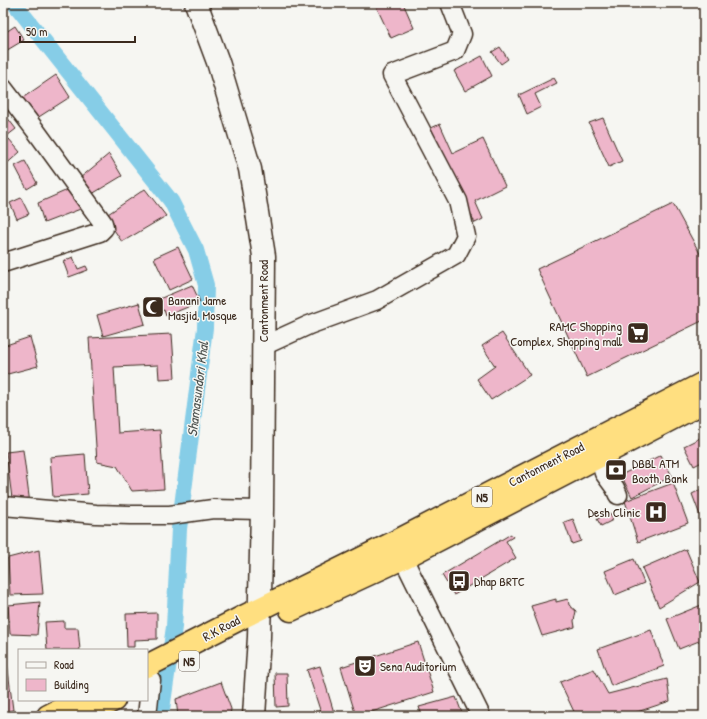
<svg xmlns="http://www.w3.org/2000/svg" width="707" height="719" viewBox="0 0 707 719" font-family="'Patrick Hand',sans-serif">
<rect width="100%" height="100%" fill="#f6f6f2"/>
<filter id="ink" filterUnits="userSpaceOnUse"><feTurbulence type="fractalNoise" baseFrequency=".025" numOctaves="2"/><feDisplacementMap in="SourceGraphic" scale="8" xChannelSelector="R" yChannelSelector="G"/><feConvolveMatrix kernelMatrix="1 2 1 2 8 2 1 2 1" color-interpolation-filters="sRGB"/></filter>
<g filter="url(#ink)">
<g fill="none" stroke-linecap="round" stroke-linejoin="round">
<path stroke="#86cde7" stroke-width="16" d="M 14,3 L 171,201 L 196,250 L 206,285 L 205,328 L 179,529 L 174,627 L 161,716"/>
</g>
<path fill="#eeb6ca" stroke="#3b2a1e" d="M 377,3 L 403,3 L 414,28 L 391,38 L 375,4 Z
M 15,26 L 24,40 L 4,52 L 3,51 L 3,34 Z
M 500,47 L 508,59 L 501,64 L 492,52 Z
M 482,56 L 492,76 L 465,91 L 454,71 Z
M 56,75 L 70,97 L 34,120 L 21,99 Z
M 554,78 L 557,83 L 535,94 L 541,107 L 527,114 L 519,95 Z
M 3,112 L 16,129 L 3,139 Z
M 603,118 L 622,161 L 609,167 L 589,123 Z
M 440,124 L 453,153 L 483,139 L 505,186 L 475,201 L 483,219 L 475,223 L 431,128 Z
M 9,139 L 20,152 L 3,167 L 3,145 Z
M 109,154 L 122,176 L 92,194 L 80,178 Z
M 25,161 L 37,183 L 27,189 L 15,166 Z
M 72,188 L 83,208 L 44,223 L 38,203 Z
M 145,189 L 166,216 L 122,242 L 105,216 Z
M 21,198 L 29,214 L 17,219 L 10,203 Z
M 673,204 L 704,261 L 704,320 L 587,377 L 537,269 Z
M 178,247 L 193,279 L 169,290 L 154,258 Z
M 73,257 L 78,269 L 86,266 L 88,270 L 69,277 L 63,261 Z
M 192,285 L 200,302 L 166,316 L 164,310 L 150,316 L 145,305 Z
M 139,303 L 145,324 L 103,336 L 97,315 Z
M 502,333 L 530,375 L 491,400 L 477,379 L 495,366 L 482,346 Z
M 172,334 L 175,378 L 159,379 L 158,365 L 114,367 L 118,433 L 160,430 L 164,489 L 132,491 L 117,466 L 97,462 L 89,338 Z
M 30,337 L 38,366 L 4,375 L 3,372 L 3,346 Z
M 704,436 L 704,461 L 694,466 L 684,446 Z
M 23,450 L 30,504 L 13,506 L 6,452 Z
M 85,454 L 88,494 L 53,497 L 50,457 Z
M 661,455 L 672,476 L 632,497 L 621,475 Z
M 673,483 L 688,523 L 638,542 L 625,501 Z
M 704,488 L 704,517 L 701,518 L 692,494 Z
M 610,513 L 613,520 L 601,526 L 597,519 Z
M 573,519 L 581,541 L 572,544 L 564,522 Z
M 511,534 L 513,537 L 506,541 L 516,558 L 454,595 L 442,575 Z
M 686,549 L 700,582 L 659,607 L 642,568 Z
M 39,550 L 43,594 L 10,595 L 8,558 Z
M 634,559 L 644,583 L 615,595 L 605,571 Z
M 556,599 L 556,602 L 568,599 L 569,605 L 576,611 L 574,621 L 575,627 L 542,636 L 531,606 Z
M 40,602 L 37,635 L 10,634 L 8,605 Z
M 704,604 L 704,639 L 679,649 L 667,619 Z
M 157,613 L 157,639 L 134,640 L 134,647 L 127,647 L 126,614 Z
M 64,621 L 64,628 L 78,628 L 80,650 L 47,650 L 45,622 Z
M 651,630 L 664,666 L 611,686 L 598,649 Z
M 418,642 L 434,692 L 359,716 L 356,716 L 341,667 Z
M 7,662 L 13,710 L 3,713 L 3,663 Z
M 320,666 L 335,716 L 322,716 L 307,670 Z
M 594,669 L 608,694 L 667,679 L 670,701 L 625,716 L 576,716 L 560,682 Z
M 275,673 L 287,673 L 288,706 L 276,707 Z
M 221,682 L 231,709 L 230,716 L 178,716 L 176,699 Z
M 456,697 L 463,716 L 422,716 L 419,707 Z"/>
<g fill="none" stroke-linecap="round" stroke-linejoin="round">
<g stroke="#3b2a1e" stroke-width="21">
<path id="street" d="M 3,88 L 36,131 L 103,223 L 104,228 L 100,232 L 3,263
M 263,346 L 309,325 L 377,300 L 456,255 L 466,236 L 458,201 L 392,75 L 455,51 L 462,34 L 450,3
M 599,457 L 604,473 L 615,488 L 618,495
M 3,506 L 96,514 L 130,515 L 170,515 L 213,509 L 262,510
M 403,558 L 481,716
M 147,716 L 151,680"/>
</g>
<g stroke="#3b2a1e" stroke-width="25">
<path id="secondary" d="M 196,3 L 218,62 L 250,169 L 264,256 L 262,510 L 259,637 L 254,716"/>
</g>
<g stroke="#3b2a1e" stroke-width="25">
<path id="highway" d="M 291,610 L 403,558 L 704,402
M 147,666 L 243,617 L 395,542 L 704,383
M 48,716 L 79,700
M 83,716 L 114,700"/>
</g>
<use href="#street" stroke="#f6f6f2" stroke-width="18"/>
<use href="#secondary" stroke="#f6f6f2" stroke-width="22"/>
<use href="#highway" stroke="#ffdf80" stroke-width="22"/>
</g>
</g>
<defs>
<g id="mosque-square" transform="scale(1.15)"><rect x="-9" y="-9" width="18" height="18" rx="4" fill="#3b2a1e" stroke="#f6f6f2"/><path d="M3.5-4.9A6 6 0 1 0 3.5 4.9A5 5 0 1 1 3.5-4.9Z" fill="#fff"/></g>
<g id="supermarket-square" transform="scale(1.15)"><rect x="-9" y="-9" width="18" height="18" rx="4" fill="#3b2a1e" stroke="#f6f6f2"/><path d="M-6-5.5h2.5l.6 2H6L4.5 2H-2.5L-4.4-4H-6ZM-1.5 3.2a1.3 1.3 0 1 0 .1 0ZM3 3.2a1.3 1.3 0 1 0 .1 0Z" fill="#fff"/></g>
<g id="bank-square" transform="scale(1.15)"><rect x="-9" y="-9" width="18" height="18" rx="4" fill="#3b2a1e" stroke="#f6f6f2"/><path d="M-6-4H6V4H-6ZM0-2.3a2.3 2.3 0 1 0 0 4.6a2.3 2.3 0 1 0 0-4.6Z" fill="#fff"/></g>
<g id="hospital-square" transform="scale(1.15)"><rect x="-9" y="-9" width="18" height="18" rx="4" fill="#3b2a1e" stroke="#f6f6f2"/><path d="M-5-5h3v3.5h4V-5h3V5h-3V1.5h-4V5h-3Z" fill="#fff"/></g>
<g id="bus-square" transform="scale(1.15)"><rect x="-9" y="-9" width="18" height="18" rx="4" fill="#3b2a1e" stroke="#f6f6f2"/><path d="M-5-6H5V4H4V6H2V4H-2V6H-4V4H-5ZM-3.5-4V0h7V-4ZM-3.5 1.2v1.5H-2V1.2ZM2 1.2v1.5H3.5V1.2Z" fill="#fff"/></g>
<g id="theatre-square" transform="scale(1.15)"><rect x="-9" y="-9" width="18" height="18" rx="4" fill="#3b2a1e" stroke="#f6f6f2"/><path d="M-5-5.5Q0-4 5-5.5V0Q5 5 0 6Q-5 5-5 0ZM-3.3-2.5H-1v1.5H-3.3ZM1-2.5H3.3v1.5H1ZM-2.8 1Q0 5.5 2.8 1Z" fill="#fff"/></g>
</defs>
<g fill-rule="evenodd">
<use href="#mosque-square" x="153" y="307"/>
<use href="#supermarket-square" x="638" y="333"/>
<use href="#bank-square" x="616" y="470"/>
<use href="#hospital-square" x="656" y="512"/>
<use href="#bus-square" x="459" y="581"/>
<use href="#theatre-square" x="365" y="666"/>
</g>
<g text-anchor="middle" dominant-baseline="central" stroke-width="3" stroke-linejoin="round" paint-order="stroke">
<g fill="#f6f6f2" stroke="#73675e" stroke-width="1">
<rect x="472" y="487" width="20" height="20" rx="3"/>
<rect x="179" y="651" width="20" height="20" rx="3"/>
</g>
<g font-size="12" font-weight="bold" fill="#3b2a1e">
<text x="482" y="497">N5</text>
<text x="189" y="661">N5</text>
</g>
<g font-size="13" fill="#3b2a1e" stroke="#f6f6f2" text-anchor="start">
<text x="168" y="300">Banani Jame<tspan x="168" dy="15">Masjid, Mosque</tspan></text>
<text x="622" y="326" text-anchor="end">RAMC Shopping<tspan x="622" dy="15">Complex, Shopping mall</tspan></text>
<text x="632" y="463">DBBL ATM<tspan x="632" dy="15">Booth, Bank</tspan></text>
<text x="640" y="512" text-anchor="end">Desh Clinic</text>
<text x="474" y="581">Dhap BRTC</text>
<text x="380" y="666">Sena Auditorium</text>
</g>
<g font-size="13" fill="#3b2a1e" stroke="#f6f6f2">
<text transform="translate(263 301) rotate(-90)">Cantonment Road</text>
<text transform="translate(546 464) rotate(-27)">Cantonment Road</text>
<text transform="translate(221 628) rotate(-28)">R.K Road</text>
</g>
<g font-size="14" font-style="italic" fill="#4e5350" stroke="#f6f6f2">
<text transform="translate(197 389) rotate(-83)">Shamasundori Khal</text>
</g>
</g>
<rect width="707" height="719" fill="none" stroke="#f6f6f2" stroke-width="16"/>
<rect x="8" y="8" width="691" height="703" fill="none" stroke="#3b2a1e" stroke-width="1.5" filter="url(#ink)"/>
<rect x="18" y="649" width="130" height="52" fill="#f6f6f2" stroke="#aba49d"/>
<rect x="26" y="662" width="20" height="6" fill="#f6f6f2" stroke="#aba49d"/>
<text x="54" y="669" font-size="12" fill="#3b2a1e">Road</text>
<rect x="26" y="679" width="20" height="12" fill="#eeb6ca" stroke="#aba49d"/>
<text x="54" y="689" font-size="12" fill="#3b2a1e">Building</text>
<path d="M20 36v6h115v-6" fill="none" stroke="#3b2a1e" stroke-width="2"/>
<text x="26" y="36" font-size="12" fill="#3b2a1e" stroke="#f6f6f2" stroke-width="3" paint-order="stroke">50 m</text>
</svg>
